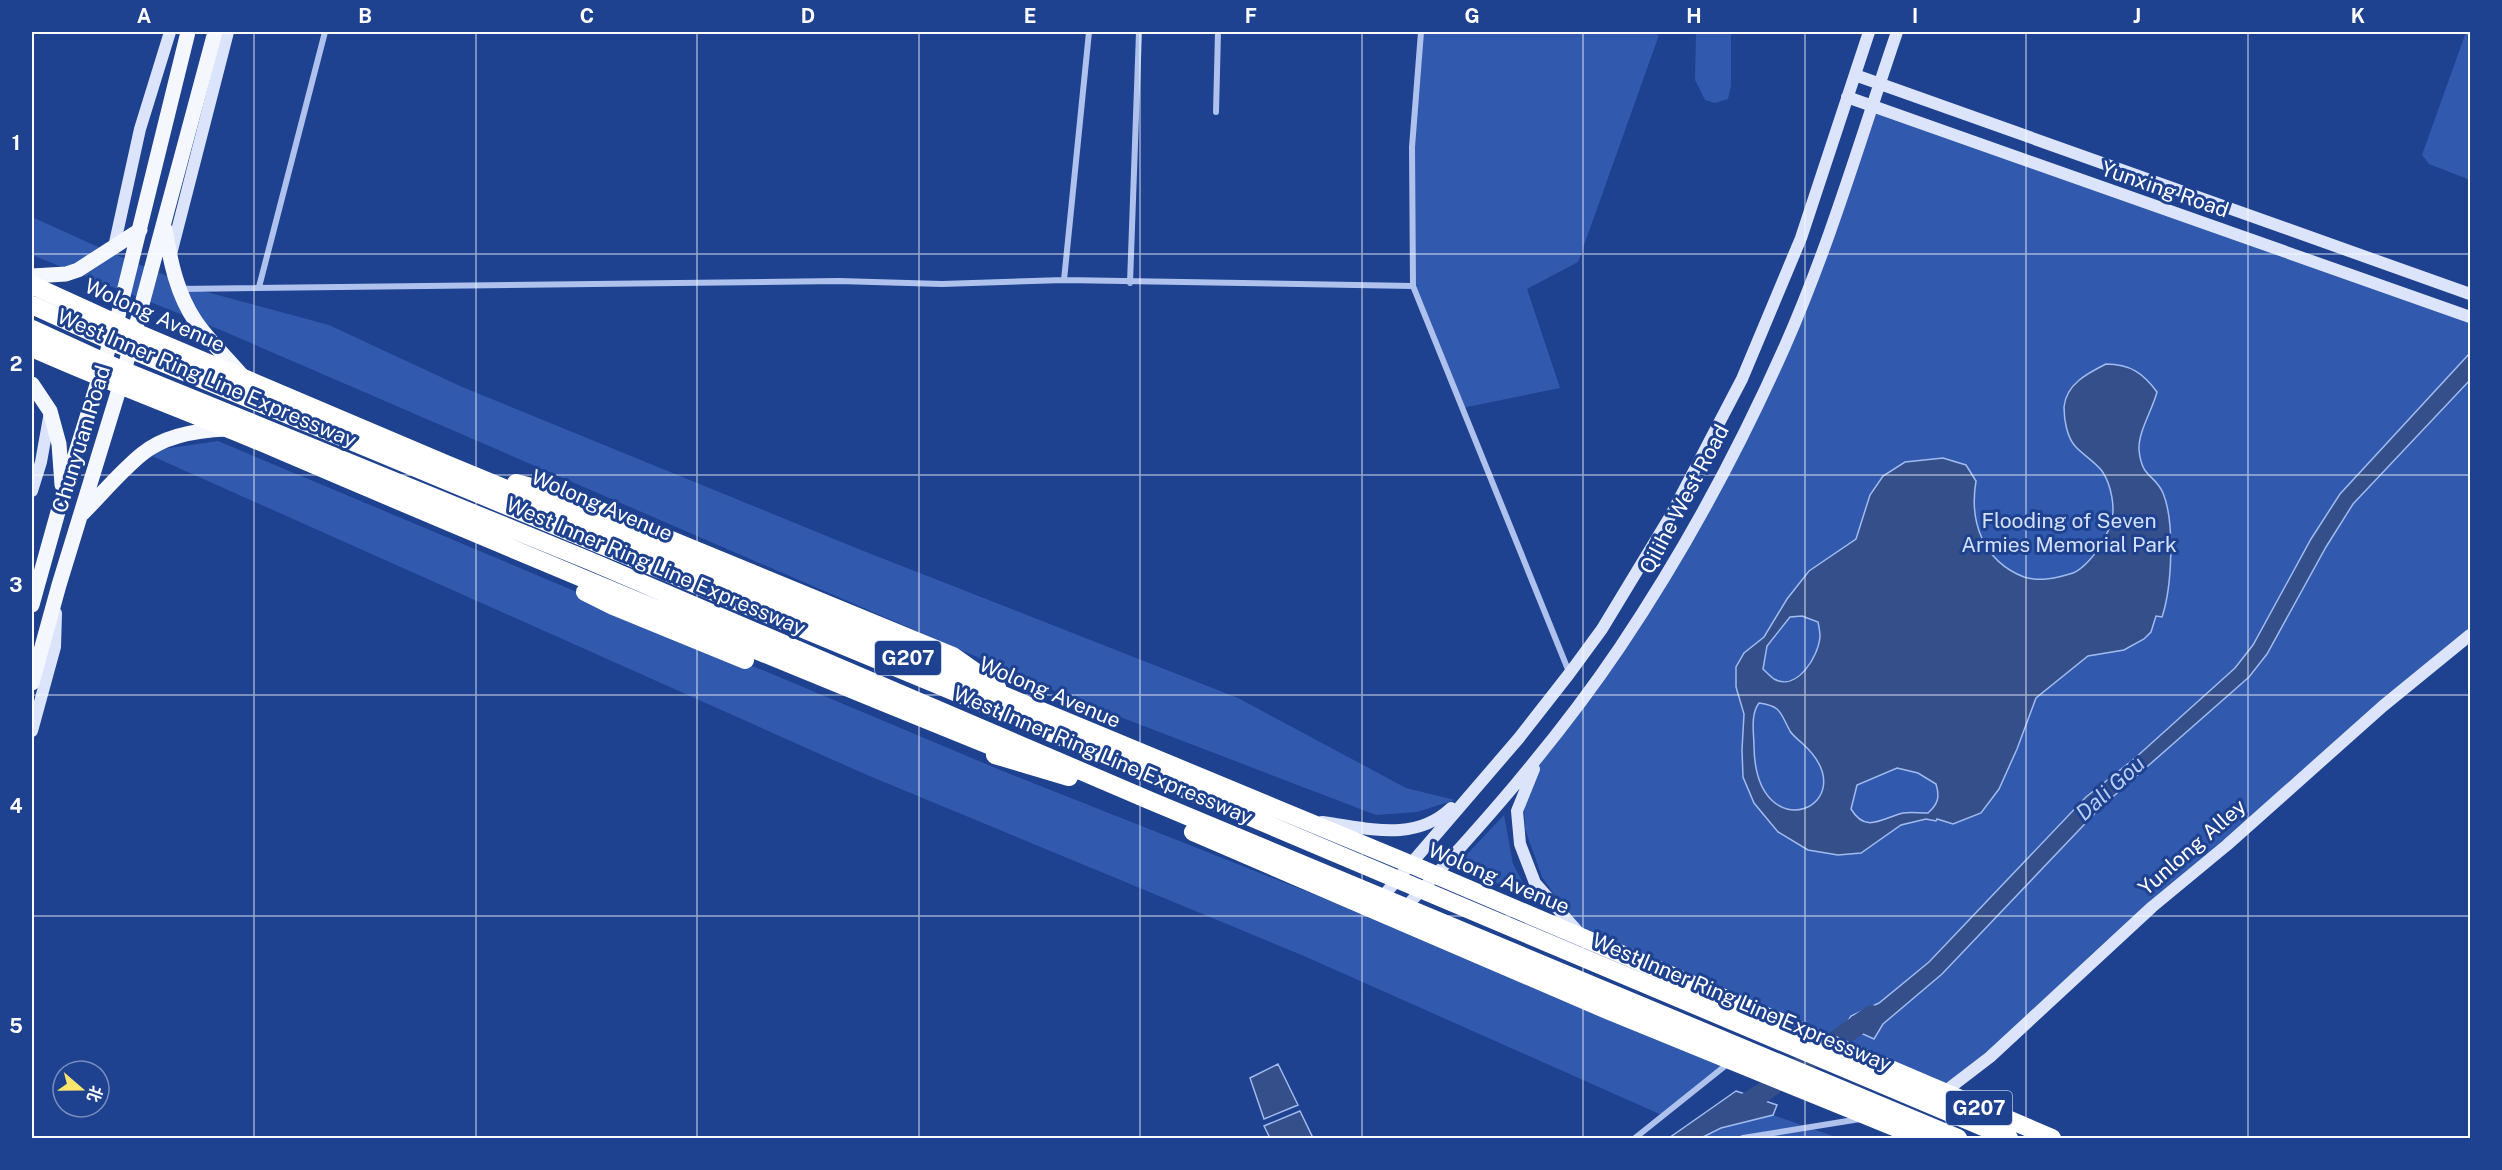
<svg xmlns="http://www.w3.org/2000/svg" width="2502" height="1170" viewBox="0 0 2502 1170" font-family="'Public Sans','Noto Sans SC',sans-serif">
<rect width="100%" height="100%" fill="#1e4190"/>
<path fill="#315aae" d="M 1421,32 L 1650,32 L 1659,35 L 1578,262 L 1527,289 L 1560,388 L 1462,408 L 1413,286 L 1412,147 Z
M 1696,32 L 1731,32 L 1731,86 L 1728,99 L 1715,103 L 1705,100 L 1695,80 Z
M 2466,32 L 2470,32 L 2470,180 L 2429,164 L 2422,155 Z
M 1872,106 L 2470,317 L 2470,635 L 1943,1093 L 1586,940 L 1542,877 L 1525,829 L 1524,802 L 1539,756 L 1658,589 L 1785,346 Z
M 32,217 L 107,251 L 203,291 L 329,325 L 460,386 L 856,548 L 1238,698 L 1406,788 L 1455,800 L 1417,812 L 1376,815 L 1081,702 L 223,331 L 32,255 Z
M 218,441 L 1005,772 L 1732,1060 L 1664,1116 L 1304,956 L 867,775 L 143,452 Z
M 1504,815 L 1513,864 L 1530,897 L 1456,866 Z
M 1773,1115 L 1839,1138 L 1701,1138 L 1721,1128 Z"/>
<path fill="#354f8a" stroke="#a1bbef" stroke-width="1.5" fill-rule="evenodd" d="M 2470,353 L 2470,380 L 2353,504 L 2326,547 L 2267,654 L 2249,677 L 2099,809 L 1942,974 L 1883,1024 L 1874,1039 L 1845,1026 L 1851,1016 L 1879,1003 L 1929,962 L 2086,797 L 2134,759 L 2235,668 L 2253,645 L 2311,539 L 2340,494 Z
M 2106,364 C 2130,364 2143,373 2157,392 C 2152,411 2138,432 2139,450 C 2142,479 2154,473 2163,493 C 2175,522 2172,587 2162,617 L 2156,616 L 2151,632 L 2144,639 L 2124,650 L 2088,656 L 2036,698 L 2017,749 L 1999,789 L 1981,813 L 1953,824 L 1937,819 L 1936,821 L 1926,819 L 1901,825 L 1861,853 L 1838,855 L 1808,850 L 1778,832 L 1754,803 L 1743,777 L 1742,750 L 1744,714 L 1736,687 L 1736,667 L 1744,653 L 1764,637 L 1787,599 L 1809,571 L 1856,539 L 1870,495 L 1883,476 L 1905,462 L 1943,458 L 1966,465 L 1976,481 C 1969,522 1983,561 2024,577 C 2040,582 2057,578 2073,573 C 2083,569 2096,554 2101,544 C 2104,538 2109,531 2111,524 C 2116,508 2111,484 2102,471 C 2094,461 2083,455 2075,446 C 2067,437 2064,420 2064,407 C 2066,384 2088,373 2106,364 ZM 1802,616 L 1818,622 C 1819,627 1820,632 1820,636 C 1819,656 1797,692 1774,679 C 1770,676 1766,672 1763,669 L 1767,646 L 1790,617 ZM 1759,703 C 1782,706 1780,713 1790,731 C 1793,736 1799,740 1803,744 C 1869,805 1756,854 1754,747 C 1754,733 1750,715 1759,703 ZM 1897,768 L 1918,773 L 1936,784 C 1940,797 1938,804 1928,813 C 1919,813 1911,812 1903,813 C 1882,818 1866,834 1851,809 L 1857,785 Z
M 1278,1064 L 1298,1105 L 1264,1119 L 1250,1078 Z
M 1736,1091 L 1777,1105 L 1773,1115 L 1721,1128 L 1701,1138 L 1669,1138 Z
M 1300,1111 L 1313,1138 L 1270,1138 L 1264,1126 Z"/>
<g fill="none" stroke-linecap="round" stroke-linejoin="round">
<path stroke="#354f8a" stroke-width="20" d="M 1732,1110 L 1752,1100 L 1872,1015"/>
<path stroke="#aec2ed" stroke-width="6" d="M 1421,32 L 1412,147 L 1413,286 L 1569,672
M 1216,112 L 1218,32
M 1064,280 L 1089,32
M 1130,283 L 1139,32
M 259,287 L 325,32
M 180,289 L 839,281 L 942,284 L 1064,280 L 1413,286
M 1635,1138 L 1730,1062
M 1743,1138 L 1860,1119"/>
<path stroke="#dbe4fa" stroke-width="12" d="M 1855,75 L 2470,294
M 1847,97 L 2470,317
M 114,247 L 140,129 L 170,32
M 171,254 L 228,32
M 32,491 L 41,462 L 50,412
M 32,731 L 55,647 L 56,613
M 1534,769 L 1517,811 L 1520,844 L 1535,883 L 1579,933
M 1322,822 C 1368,828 1414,843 1451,808
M 1378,902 L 1519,738 L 1569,674 L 1602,629 L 1671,515 L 1742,379 L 1801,238 L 1869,32
M 1401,912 C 1479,829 1556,742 1620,647 C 1683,553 1739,450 1785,346 C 1830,244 1861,137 1897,32
M 1943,1093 L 1990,1057 L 2152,907 L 2227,845 L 2383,706 L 2470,635"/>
<path stroke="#f5f7ff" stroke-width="15" d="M 165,229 C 170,260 177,295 196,322 C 210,342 229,360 245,379
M 32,276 L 66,274 L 78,270 L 140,230
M 32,384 L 50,411 L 59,444 L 62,485
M 82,514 C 102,494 121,471 142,454 C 165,435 199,430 227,429
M 32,605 L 63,494 L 116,324 L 188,32
M 32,683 L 59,585 L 120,386 L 215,32"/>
<path stroke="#fff" stroke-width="18" d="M 32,285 L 135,332 L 446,464 L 1410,864 L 2052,1138
M 32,305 L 122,346 L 938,685 L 2009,1138
M 32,329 L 115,367 L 590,561 L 1151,801 L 1958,1138
M 32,348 C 113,384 195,414 277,449 C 520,553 763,654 1008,753
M 516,483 L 564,496 L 953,656 L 997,687
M 585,592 L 613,606 L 745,660
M 995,755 L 1069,777
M 1193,832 L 1607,1010 L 1921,1138"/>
</g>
<path fill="none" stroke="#fff" stroke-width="1.5" stroke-opacity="0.55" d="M 254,32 L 254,1138M 476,32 L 476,1138M 697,32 L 697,1138M 919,32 L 919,1138M 1140,32 L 1140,1138M 1362,32 L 1362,1138M 1583,32 L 1583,1138M 1805,32 L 1805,1138M 2026,32 L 2026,1138M 2248,32 L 2248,1138M 32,254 L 2470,254M 32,475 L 2470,475M 32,695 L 2470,695M 32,916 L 2470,916"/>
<g text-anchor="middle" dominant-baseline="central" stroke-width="6" stroke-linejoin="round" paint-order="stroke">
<g fill="#1e4190" stroke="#bcc6de" stroke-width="1.5">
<rect x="875" y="641" width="66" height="34" rx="4.5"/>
<rect x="1946" y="1091" width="66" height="34" rx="4.5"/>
</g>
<g font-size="20" font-weight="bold" fill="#fff">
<text x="908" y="658">G207</text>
<text x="1979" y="1108">G207</text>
</g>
<g font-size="21" fill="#fff" stroke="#1e4190">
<text transform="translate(2165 189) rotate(19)">Yunxing Road</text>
<text transform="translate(155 315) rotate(24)">Wolong Avenue</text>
<text transform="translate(207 378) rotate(23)">West Inner Ring Line Expressway</text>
<text transform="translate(81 439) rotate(-73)">Chunyuan Road</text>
<text transform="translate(1684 499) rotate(-62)">Qilihe West Road</text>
<text transform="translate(602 505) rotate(23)">Wolong Avenue</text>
<text transform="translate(656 566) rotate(23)">West Inner Ring Line Expressway</text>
<text transform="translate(1050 692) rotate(23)">Wolong Avenue</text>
<text transform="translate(1103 755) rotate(23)">West Inner Ring Line Expressway</text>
<text transform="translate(2192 847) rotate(-41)">Yunlong Alley</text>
<text transform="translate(1499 878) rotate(23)">Wolong Avenue</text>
<text transform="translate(1742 1002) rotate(23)">West Inner Ring Line Expressway</text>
</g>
<g font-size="21" fill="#d4e0fa" stroke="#1e4190">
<text x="2069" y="520">Flooding of Seven<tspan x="2069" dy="24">Armies Memorial Park</tspan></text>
</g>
<g font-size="22" font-style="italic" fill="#bacdf4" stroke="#1e4190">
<text transform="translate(2110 788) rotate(-42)">Dali Gou</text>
</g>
</g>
<rect width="2502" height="1170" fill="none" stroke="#1e4190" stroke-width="66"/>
<g transform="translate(81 1089) rotate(110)"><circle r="28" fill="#1e4190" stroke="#788dbc" stroke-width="1.5"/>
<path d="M0-4.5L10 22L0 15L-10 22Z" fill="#fce66d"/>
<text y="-9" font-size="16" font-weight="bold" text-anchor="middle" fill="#ffffff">北</text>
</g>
<rect x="33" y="33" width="2436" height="1104" fill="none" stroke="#fff" stroke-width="2"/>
<g font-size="20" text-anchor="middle" font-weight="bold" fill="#fff">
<text x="144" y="23">A</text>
<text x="365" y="23">B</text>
<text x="587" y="23">C</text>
<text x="808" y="23">D</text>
<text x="1030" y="23">E</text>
<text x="1251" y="23">F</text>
<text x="1472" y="23">G</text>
<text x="1694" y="23">H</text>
<text x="1915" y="23">I</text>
<text x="2137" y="23">J</text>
<text x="2358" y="23">K</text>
<text x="16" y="150">1</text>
<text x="16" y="371">2</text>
<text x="16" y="592">3</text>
<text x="16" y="813">4</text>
<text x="16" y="1033">5</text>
</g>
</svg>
